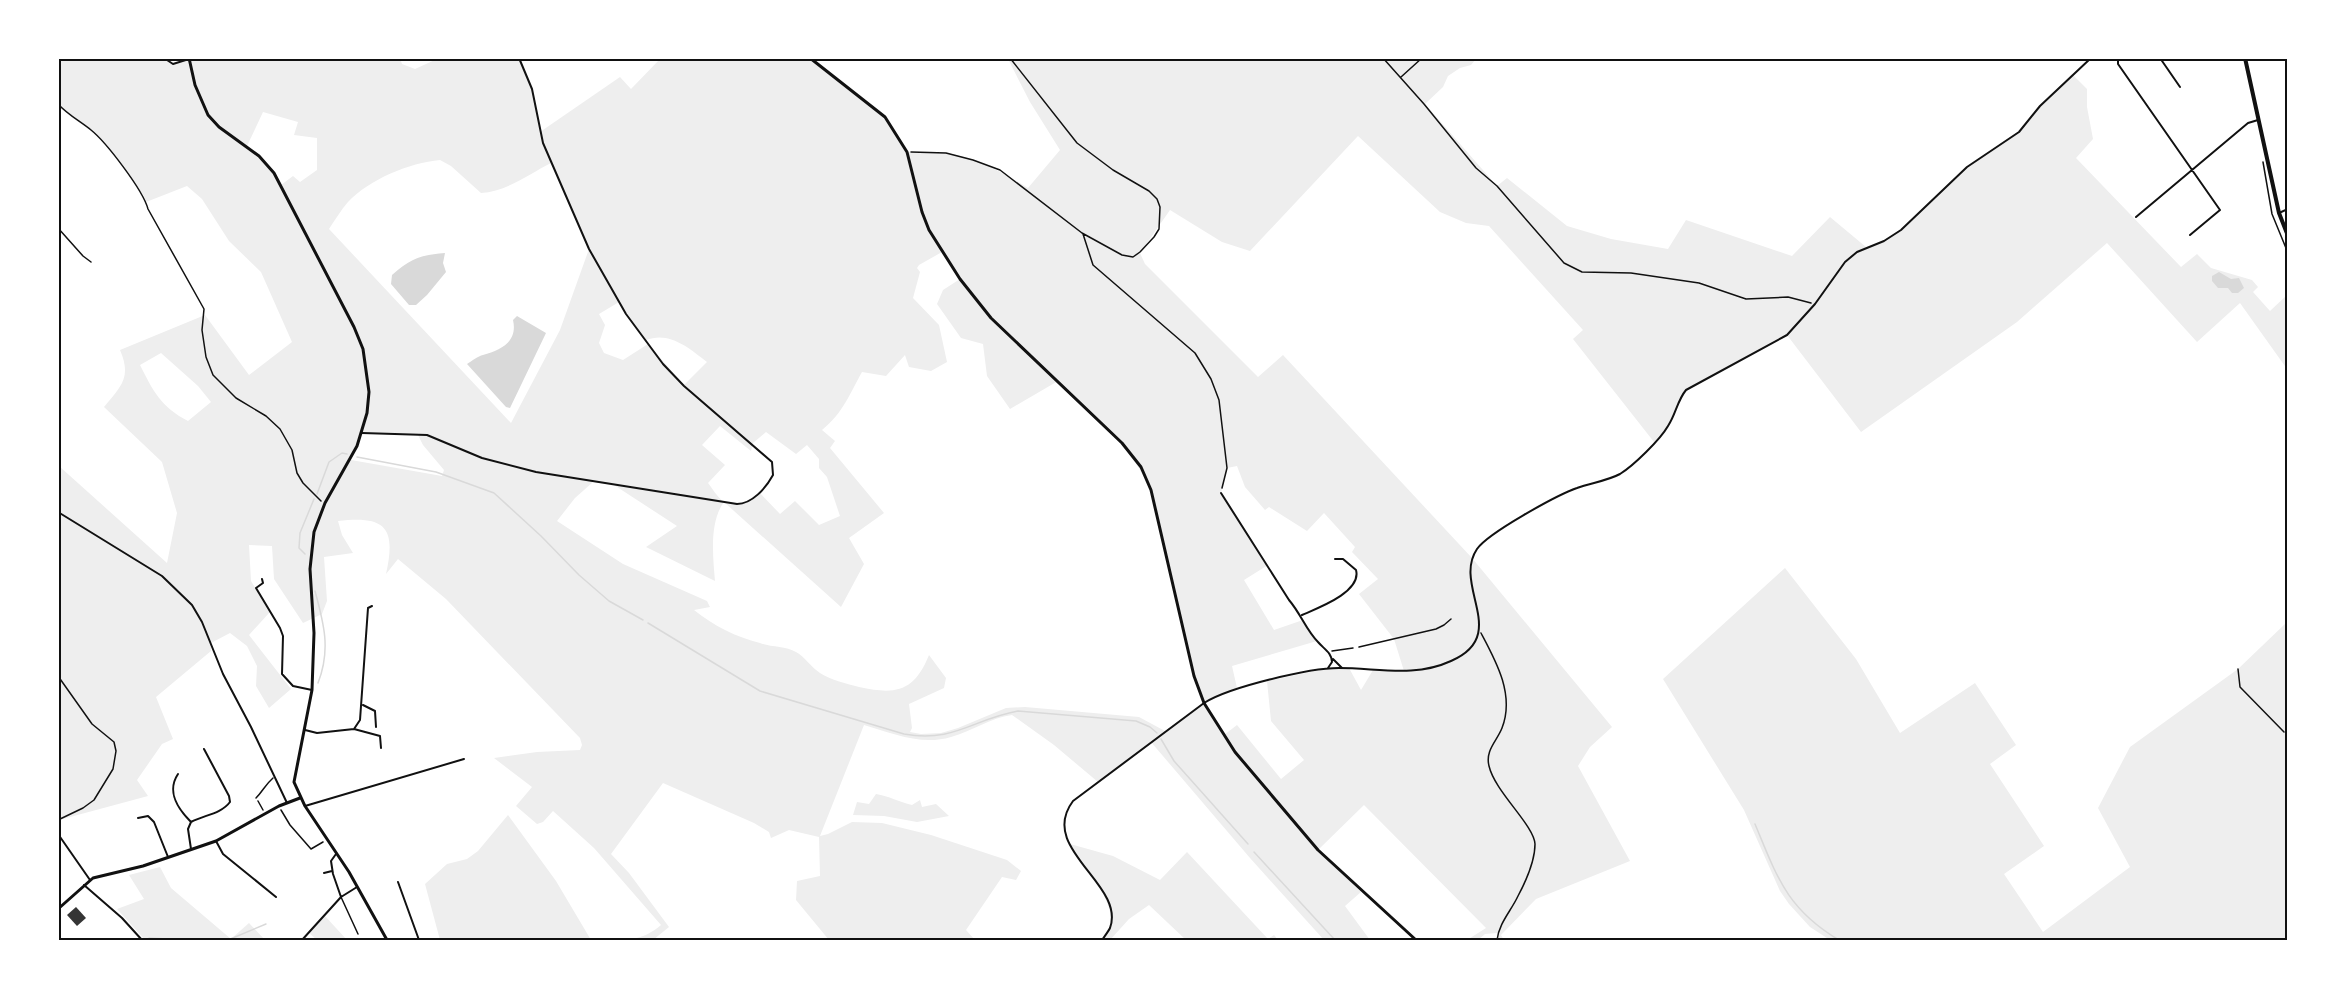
<svg xmlns="http://www.w3.org/2000/svg" width="2346" height="999" viewBox="0 0 2346 999" font-family="'Open Sans',sans-serif">
<rect width="100%" height="100%" fill="#fff"/>
<path fill="#eee" fill-rule="evenodd" d="M 164,58 L 173,64 L 189,58 L 400,58 L 402,64 L 415,69 L 437,59 L 519,59 L 532,89 L 540,132 L 620,77 L 631,89 L 660,59 L 810,59 L 885,117 L 907,152 C 920,152 933,151 945,153 C 976,157 1002,172 1028,188 L 1060,150 L 1030,102 L 1008,59 L 1476,59 L 1471,65 L 1460,68 L 1448,76 L 1443,87 L 1425,104 L 1497,186 L 1507,178 L 1567,226 L 1611,239 L 1668,249 L 1686,220 L 1792,256 L 1830,217 L 1866,247 L 1884,241 L 1901,230 L 1967,167 L 2019,132 L 2040,106 L 2072,74 L 2087,89 L 2087,107 L 2093,139 L 2076,158 L 2181,267 L 2197,254 L 2211,268 L 2252,280 L 2258,287 L 2253,292 L 2270,311 L 2287,295 L 2287,369 L 2240,303 L 2197,342 L 2107,243 L 2017,322 L 1861,432 L 1787,335 L 1686,390 L 1679,399 L 1668,426 L 1654,442 L 1573,339 L 1583,330 L 1489,226 L 1466,223 L 1440,212 L 1358,136 L 1250,251 L 1222,242 L 1170,210 L 1140,253 L 1145,264 L 1258,377 L 1283,355 L 1472,558 L 1612,727 L 1590,747 L 1578,766 L 1630,861 L 1536,899 L 1501,935 L 1504,940 L 1497,940 L 1497,933 L 1485,934 L 1478,940 L 1467,940 L 1486,928 L 1364,805 L 1318,850 L 1361,892 L 1345,906 L 1370,940 L 1324,940 L 1250,858 L 1151,742 L 1098,782 L 1054,745 L 1012,715 C 990,718 972,731 951,737 C 921,746 892,733 864,725 L 820,836 L 828,834 L 852,822 L 882,823 L 931,835 L 1007,860 L 1021,871 L 1016,880 L 1002,877 L 966,930 L 975,940 L 829,940 L 796,900 L 797,881 L 820,876 L 819,837 L 789,830 L 771,838 L 769,832 L 754,823 L 663,783 L 611,854 L 629,873 L 669,927 L 653,940 L 611,940 C 633,939 643,940 661,925 L 594,848 L 553,811 L 543,822 L 537,824 L 516,806 L 532,787 L 494,758 L 537,752 L 580,750 L 582,745 L 580,738 L 446,599 L 398,559 L 386,574 C 396,529 387,515 338,521 L 342,535 L 353,553 L 324,557 L 327,601 L 322,614 L 303,623 L 274,579 L 272,546 L 249,545 L 251,581 L 270,612 L 249,635 L 291,689 L 269,708 L 256,686 L 257,666 L 247,646 L 230,633 L 211,643 L 211,651 L 156,697 L 173,739 L 162,744 L 137,780 L 148,796 L 59,820 L 59,466 L 167,563 L 177,513 L 162,462 L 104,407 C 121,386 132,378 120,350 L 205,315 L 249,375 L 292,342 L 261,272 L 229,241 L 202,199 L 187,186 L 146,202 L 144,196 C 128,175 114,152 95,134 C 84,122 69,116 59,104 L 59,59 ZM 263,112 L 298,122 L 294,135 L 317,138 L 317,170 L 300,182 L 293,176 L 281,185 L 274,173 L 247,146 ZM 440,160 L 451,166 L 481,193 C 506,192 529,174 551,163 L 589,249 L 560,330 L 511,423 L 329,229 C 335,220 341,210 348,202 C 370,179 409,163 440,160 ZM 942,252 L 960,279 L 943,290 L 937,304 L 961,338 L 983,344 L 987,376 L 1010,409 L 1058,381 C 1093,415 1131,446 1151,490 L 1194,676 L 1204,703 L 1165,731 L 1139,717 L 1025,707 L 1006,708 L 958,728 L 941,733 L 921,734 L 910,732 L 912,728 L 909,704 L 944,688 L 946,678 L 929,655 C 914,692 896,695 859,687 C 847,684 831,680 820,673 C 811,667 805,657 796,652 C 786,646 771,647 760,643 C 736,637 714,626 694,610 L 710,607 L 707,601 L 623,564 L 557,521 L 575,498 L 593,482 L 614,485 L 677,526 L 646,547 L 715,581 C 713,557 709,522 724,502 L 841,607 L 864,564 L 849,538 L 884,513 L 830,448 L 835,441 L 822,430 C 843,413 849,395 862,372 L 886,376 L 905,355 L 909,367 L 931,371 L 947,362 L 939,325 L 913,298 L 920,272 L 917,268 L 919,265 ZM 619,302 L 646,340 C 669,331 688,347 707,362 L 684,385 L 648,344 L 623,360 L 604,353 L 599,343 L 605,325 L 599,314 ZM 161,353 L 198,386 L 211,402 L 188,421 C 161,407 153,391 140,365 ZM 720,426 L 751,451 L 753,443 L 766,432 L 796,454 L 807,445 L 819,459 L 819,468 L 827,477 L 840,516 L 819,525 L 795,501 L 780,514 L 759,492 C 750,500 737,509 724,502 C 718,498 712,488 708,483 L 725,465 L 702,445 ZM 362,433 L 418,435 L 423,445 L 444,470 L 442,476 L 351,460 ZM 1237,466 L 1245,487 L 1265,510 L 1269,507 L 1307,531 L 1324,513 L 1355,547 L 1352,552 L 1378,579 L 1359,594 L 1394,639 L 1404,671 L 1373,670 L 1361,690 L 1349,668 L 1325,669 L 1267,681 L 1271,721 L 1304,760 L 1281,779 L 1237,725 L 1224,735 L 1204,703 L 1214,697 L 1237,688 L 1232,666 L 1317,641 L 1303,620 L 1274,630 L 1244,580 L 1268,565 L 1221,493 L 1227,468 Z
M 1785,568 L 1856,659 L 1900,733 L 1975,683 L 2016,745 L 1990,764 L 2044,846 L 2004,874 L 2043,932 L 2130,867 L 2098,808 L 2130,747 L 2238,669 L 2286,623 L 2287,940 L 1830,940 L 1810,927 L 1789,904 L 1780,891 L 1744,810 L 1663,679 Z
M 876,794 C 889,796 899,802 912,805 L 920,800 L 922,807 L 936,804 L 949,816 L 917,822 L 884,816 L 853,815 L 857,802 L 869,804 Z
M 508,815 L 556,881 L 591,940 L 440,940 L 425,884 L 447,864 L 467,859 L 478,851 Z
M 1070,844 L 1113,856 L 1160,880 L 1187,852 L 1268,939 L 1274,935 L 1278,940 L 1186,940 L 1149,905 L 1129,919 L 1110,940 L 1102,940 C 1104,937 1108,932 1110,928 C 1118,904 1083,864 1070,844 Z
M 160,867 L 171,888 L 231,939 L 249,923 L 265,940 L 145,940 L 117,909 L 144,899 L 129,875 Z
M 325,916 L 347,940 L 317,940 L 309,933 Z"/>
<path fill="#d9d9d9" d="M 445,253 L 443,263 L 446,272 L 427,295 L 416,305 L 409,305 L 391,284 L 392,275 C 410,259 420,255 445,253 Z
M 2219,272 L 2231,279 L 2239,278 L 2244,288 L 2238,293 L 2232,293 L 2228,288 L 2218,288 L 2212,281 L 2212,276 Z
M 517,316 L 546,333 L 510,408 L 506,407 L 467,364 C 472,361 478,356 483,355 C 501,350 518,342 513,320 Z"/>
<g fill="none" stroke-linecap="round" stroke-linejoin="round">
<path stroke="#d9d9d9" stroke-width="1.5" d="M 357,457 L 436,472 L 494,493 L 541,536 L 579,575 L 609,601 L 643,620
M 317,494 L 329,462 L 342,453 L 347,454
M 305,554 L 299,548 L 300,533 L 314,499
M 315,591 C 324,624 331,650 318,683
M 648,623 L 760,691 L 904,734 C 954,743 973,719 1018,711 L 1136,721 L 1150,727 L 1157,733
M 1161,739 L 1174,761 L 1248,844
M 1755,824 C 1777,877 1787,909 1839,940
M 1254,852 L 1335,940
M 149,938 L 186,940
M 228,940 L 266,924"/>
</g>
<path fill="#353535" d="M 76,907 L 86,918 L 77,926 L 67,915 Z"/>
<g fill="none" stroke-linecap="round" stroke-linejoin="round">
<path stroke="#111" stroke-width="1.5" d="M 1383,58 L 1424,104 L 1476,168 L 1497,186 L 1564,263 L 1582,272 L 1631,273 L 1699,283 L 1746,299 L 1788,297 L 1811,303
M 1401,77 L 1422,58
M 58,104 C 68,115 80,121 91,130 C 106,142 143,190 148,209 L 204,309 L 202,330 L 206,357 L 213,375 L 236,398 L 266,416 L 280,429 L 292,450 L 297,473 L 303,483 L 321,501
M 911,152 L 946,153 L 973,160 L 1000,170 L 1082,233 L 1122,255 L 1133,257 L 1140,252 L 1154,237 L 1159,229 L 1160,207 L 1157,199 L 1149,191 L 1113,170 L 1077,143 L 1010,58
M 2263,162 L 2272,214 L 2288,253
M 58,228 L 83,256 L 91,262
M 1083,234 L 1093,265 L 1195,353 L 1211,379 L 1219,400 L 1227,468 L 1222,488
M 58,302 L 59,303
M 1481,633 C 1496,661 1515,695 1502,728 C 1497,741 1485,750 1489,766 C 1495,792 1534,825 1535,844 C 1535,860 1526,881 1518,896 C 1511,911 1499,923 1497,940
M 1359,647 L 1436,629 L 1444,625 L 1451,619
M 1332,651 L 1353,648
M 2238,669 L 2240,687 L 2284,732
M 58,676 L 92,724 L 114,742 L 116,751 L 113,769 L 94,800 L 83,808 L 58,820
M 258,801 L 263,810
M 281,810 L 290,825 L 311,849 L 323,842"/>
<path stroke="#111" stroke-width="1.5" d="M 256,798 C 263,791 265,785 273,778
M 341,897 L 358,934"/>
<path stroke="#111" stroke-width="2" d="M 164,58 L 173,64 L 189,59
M 2118,58 L 2118,64 L 2220,210 L 2190,235
M 2160,58 L 2180,87
M 2279,213 L 2288,209
M 2136,217 L 2248,123 L 2258,120
M 362,433 L 427,435 L 482,458 L 536,472 L 737,504 C 752,504 766,488 773,475 L 772,462 L 684,386 L 663,364 L 626,314 L 589,249 L 543,143 L 532,89 L 519,58
M 1221,493 L 1289,600 C 1301,614 1306,630 1318,642 C 1324,649 1332,653 1332,662 L 1328,668
M 58,512 L 162,576 L 192,605 L 202,622 L 223,674 L 251,727 L 287,803
M 262,579 L 263,583 L 256,588 L 280,628 L 283,636 L 282,674 L 293,686 L 312,690
M 1302,615 C 1318,608 1362,592 1356,570 L 1343,559 L 1335,559
M 1333,659 L 1342,668
M 363,705 L 375,711 L 376,727
M 354,729 L 380,736 L 381,748
M 305,730 L 317,733 L 354,729 L 360,720 L 368,608 L 372,606
M 178,774 C 166,792 178,809 191,822 L 188,829 L 191,849
M 305,806 L 464,759
M 138,818 L 148,816 L 154,822 L 168,857
M 191,822 C 204,815 221,814 230,802 L 229,796 L 204,749
M 58,834 L 90,880
M 216,841 L 223,854 L 276,897
M 336,854 L 331,861 L 333,874 L 341,897
M 324,873 L 332,871
M 398,882 L 419,940
M 84,885 L 122,918 L 142,940
M 302,940 L 341,897 L 357,887
M 1102,940 C 1104,937 1108,932 1110,928 C 1126,884 1037,849 1073,801 L 1204,703 C 1229,687 1309,668 1339,668 C 1378,668 1414,678 1451,661 C 1511,635 1452,586 1477,549 C 1488,533 1557,495 1577,488 C 1590,483 1607,481 1620,474 C 1633,466 1660,440 1668,426 C 1676,414 1677,401 1686,390 L 1787,335 L 1815,304 L 1845,262 L 1857,252 L 1884,241 L 1901,230 L 1967,167 L 2019,132 L 2040,106 L 2091,58"/>
<path stroke="#111" stroke-width="3" d="M 189,58 L 195,85 L 208,115 L 219,127 L 259,156 L 274,173 L 354,327 L 363,349 L 369,392 L 367,413 L 357,446 L 325,503 L 314,532 L 310,569 L 314,633 L 312,690 L 294,782 L 305,806 L 349,872 L 387,940
M 810,58 L 885,117 L 907,152 L 922,212 L 929,230 L 960,279 L 991,318 L 1122,443 L 1141,467 L 1151,490 L 1194,676 L 1204,703 L 1235,752 L 1318,850 L 1416,940
M 58,909 L 93,878 L 143,866 L 216,841 L 279,806 L 300,798"/>
<path stroke="#111" stroke-width="4" d="M 2245,58 L 2279,213 L 2288,236"/>
</g>
<rect width="2346" height="999" fill="none" stroke="#ffffff" stroke-width="120"/>
<rect x="60" y="60" width="2226" height="879" fill="none" stroke="#111" stroke-width="2"/>
</svg>
